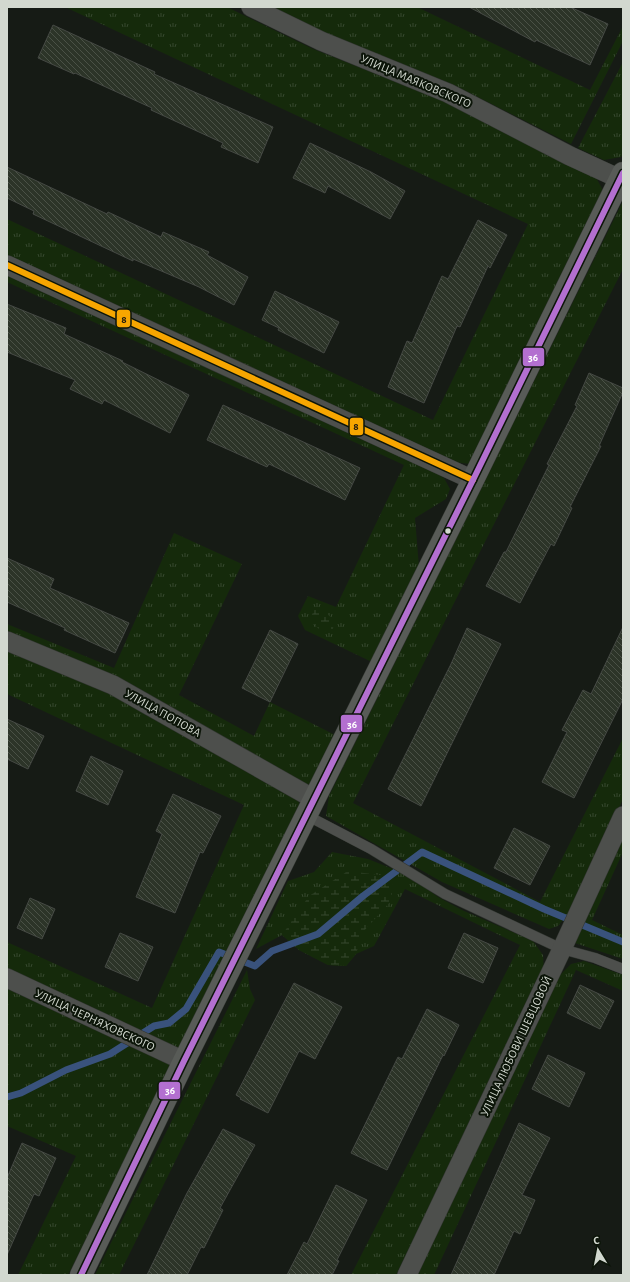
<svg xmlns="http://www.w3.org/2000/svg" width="630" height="1282" viewBox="0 0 630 1282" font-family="'Alegreya Sans',sans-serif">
<defs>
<pattern id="grass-tufts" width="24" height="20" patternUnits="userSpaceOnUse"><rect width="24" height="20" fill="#152a0b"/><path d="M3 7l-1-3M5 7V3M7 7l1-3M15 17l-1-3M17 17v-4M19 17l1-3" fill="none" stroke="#36482e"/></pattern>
<pattern id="wetland-marsh" width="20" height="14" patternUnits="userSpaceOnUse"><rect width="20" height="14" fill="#152a0b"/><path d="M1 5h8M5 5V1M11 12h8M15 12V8" fill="none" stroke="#36482e"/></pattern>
<pattern id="building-back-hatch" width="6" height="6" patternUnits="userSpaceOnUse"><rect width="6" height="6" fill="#2c3428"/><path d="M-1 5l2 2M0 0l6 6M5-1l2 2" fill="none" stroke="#4a5146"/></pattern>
</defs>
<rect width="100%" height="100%" fill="#161b15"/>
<path fill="url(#grass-tufts)" d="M 65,7 L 227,7 L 313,49 L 442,100 L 594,174 L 604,192 L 470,464 L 454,462 L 7,257 L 7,219 L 433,420 L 528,224 Z
M 270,7 L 417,7 L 590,90 L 623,26 L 623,41 L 571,144 L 454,85 L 324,33 Z
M 623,62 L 623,154 L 621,157 L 604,160 L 578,148 Z
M 623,201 L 623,271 L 622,271 L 353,803 L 540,902 L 623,738 L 623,799 L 573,908 L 558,926 L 549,929 L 442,882 L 326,816 L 329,796 Z
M 7,273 L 437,473 L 444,478 L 450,489 L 446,499 L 415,518 L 419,567 L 372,662 L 305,630 L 298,616 L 308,596 L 336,607 L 404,465 L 7,282 Z
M 174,533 L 242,564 L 179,695 L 254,736 L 270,702 L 335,735 L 311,783 L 306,785 L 7,634 L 7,624 L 114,668 Z
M 7,648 L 108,690 L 298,799 L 300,808 L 182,1050 L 7,971 L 7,942 L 152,1008 L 244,805 L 7,694 Z
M 623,837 L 623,852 L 592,920 L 623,935 L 623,959 L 575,943 Z
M 332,852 L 368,859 L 408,875 L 438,897 L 462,910 L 533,941 L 543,955 L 544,973 L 396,1275 L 351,1275 L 520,945 L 405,889 L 374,946 L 356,954 L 346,966 L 328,965 L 299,950 L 282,935 L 256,949 L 288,881 L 314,872 Z
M 584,961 L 623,975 L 623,991 L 576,970 L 434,1275 L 415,1275 L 560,975 L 571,964 Z
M 247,970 L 250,989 L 255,1000 L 119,1275 L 95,1275 Z
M 7,984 L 162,1056 L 172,1067 L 68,1275 L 18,1275 L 76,1156 L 7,1126 Z"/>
<path fill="url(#wetland-marsh)" d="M 316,607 C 327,614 337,617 332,633 L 319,629 L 309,620 Z
M 348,871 L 380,875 L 393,884 L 391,901 L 363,932 L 356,954 L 346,966 L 328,965 L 299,950 L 282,935 L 309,896 Z"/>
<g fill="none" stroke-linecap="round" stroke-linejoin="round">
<path stroke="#39527c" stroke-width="7" d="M 7,1097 L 21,1093 L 66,1070 L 110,1054 L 154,1026 L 169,1023 L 186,1009 L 219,952 L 255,966 L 272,951 L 318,934 L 363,896 L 422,852 L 544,909 L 623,942"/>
</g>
<path fill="url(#building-back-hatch)" stroke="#454944" d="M 469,7 L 570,7 L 608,24 L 590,65 L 536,40 L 535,42 Z
M 53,25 L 155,72 L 154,74 L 273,127 L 258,163 L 221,147 L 223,143 L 151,110 L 152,108 L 75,73 L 74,74 L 38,58 Z
M 310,143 L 371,172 L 405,191 L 390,219 L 328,186 L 325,193 L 293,178 Z
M 7,167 L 107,214 L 108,212 L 161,237 L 163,232 L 209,252 L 207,255 L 248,277 L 234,305 L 199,287 L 133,259 L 133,261 L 33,214 L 34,211 L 7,198 Z
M 478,220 L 507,235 L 490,268 L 488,266 L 460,327 L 457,326 L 424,403 L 388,387 L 407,341 L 412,343 L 442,276 L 448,279 Z
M 275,291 L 339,322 L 324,353 L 278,330 L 279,328 L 262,320 Z
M 7,304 L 66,328 L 64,334 L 123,361 L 122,362 L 189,395 L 170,433 L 104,400 L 102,404 L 70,389 L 75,380 L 7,352 Z
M 589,373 L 623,388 L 623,392 L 599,446 L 601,446 L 570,507 L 572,508 L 554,546 L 551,544 L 520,603 L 486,586 L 504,552 L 506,552 L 549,465 L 547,464 L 577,406 L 575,405 Z
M 223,405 L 360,468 L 345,500 L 269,464 L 267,467 L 207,440 Z
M 7,558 L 54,579 L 50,588 L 129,623 L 115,653 L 64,630 L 65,628 L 7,602 Z
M 623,627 L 623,699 L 574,798 L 542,782 L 567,732 L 562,730 L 583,690 L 591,694 Z
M 467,628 L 501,644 L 421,806 L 388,789 L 451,664 Z
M 270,630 L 298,644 L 270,702 L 242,688 Z
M 7,719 L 44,736 L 28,769 L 7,759 Z
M 91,756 L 123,771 L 108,805 L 76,791 Z
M 173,794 L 221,816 L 203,853 L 200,852 L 175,913 L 136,897 L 162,834 L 156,831 Z
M 514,828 L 550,846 L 530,885 L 494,868 Z
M 30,898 L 55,909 L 42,939 L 17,928 Z
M 120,933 L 153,947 L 138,981 L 105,967 Z
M 464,933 L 498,948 L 483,983 L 448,968 Z
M 294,983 L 342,1007 L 315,1059 L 299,1051 L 268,1113 L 240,1099 L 241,1098 L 236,1095 Z
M 580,985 L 614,1001 L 600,1029 L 567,1013 Z
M 427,1009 L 459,1025 L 444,1056 L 443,1055 L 387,1170 L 351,1153 L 398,1057 L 402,1059 Z
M 548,1055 L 585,1073 L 569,1107 L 532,1089 Z
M 519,1123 L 550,1138 L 522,1195 L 535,1200 L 520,1234 L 514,1231 L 494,1275 L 451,1275 Z
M 223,1129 L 255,1145 L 220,1208 L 223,1210 L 204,1248 L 201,1247 L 187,1275 L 147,1275 L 187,1193 Z
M 22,1143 L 56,1158 L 39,1196 L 34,1194 L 7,1255 L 7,1178 Z
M 336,1185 L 367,1200 L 337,1260 L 339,1261 L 332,1275 L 287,1275 L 304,1242 L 307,1244 Z"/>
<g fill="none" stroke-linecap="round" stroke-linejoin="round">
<g stroke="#313530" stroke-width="11">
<path id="lane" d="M 306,815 L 371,849 L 445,894 L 562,949 L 595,958 L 623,969"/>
</g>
<g stroke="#313530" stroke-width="20">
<path id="street" d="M 251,7 L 321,41 L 448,93 L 570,156 L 620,179 L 623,179
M 7,265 L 473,480
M 7,641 L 113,685 L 314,799
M 7,978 L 184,1061
M 407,1275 L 562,949 L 623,816"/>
</g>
<g stroke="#313530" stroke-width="23">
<path id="secondary" d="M 81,1275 L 184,1061 L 473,480 L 623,173"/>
</g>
<use href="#lane" stroke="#4d4f4c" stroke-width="10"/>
<use href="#street" stroke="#4d4f4c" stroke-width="19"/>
<use href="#secondary" stroke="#585b57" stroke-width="22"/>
<g stroke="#0c1509" stroke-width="9">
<path id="bus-1" d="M 7,265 L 473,480"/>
</g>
<g stroke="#0c1509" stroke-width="9">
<path id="bus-2" d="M 81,1275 L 184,1061 L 473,480 L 623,173"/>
</g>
<use href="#bus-1" stroke="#f7a600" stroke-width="6"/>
<use href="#bus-2" stroke="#b36fd0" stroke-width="6"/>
</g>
<circle fill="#d2d8cf" stroke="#0c1509" stroke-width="1.5" cx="448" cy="531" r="3.5"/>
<g text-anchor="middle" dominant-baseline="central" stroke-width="4" stroke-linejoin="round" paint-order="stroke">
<g font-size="12" fill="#d2d8cf" stroke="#0c1509">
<text transform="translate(416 81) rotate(23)">УЛИЦА МАЯКОВСКОГО</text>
<text transform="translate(163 713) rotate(29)">УЛИЦА ПОПОВА</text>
<text transform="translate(95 1020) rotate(25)">УЛИЦА ЧЕРНЯХОВСКОГО</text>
<text transform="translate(516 1046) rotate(-65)">УЛИЦА ЛЮБОВИ ШЕВЦОВОЙ</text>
</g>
</g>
<g stroke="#0c1509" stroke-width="1.5">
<rect x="116" y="309" width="15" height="19" rx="4" fill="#f7a600"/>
<rect x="522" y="347" width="23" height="20" rx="4" fill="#b36fd0"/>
<rect x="349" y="417" width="15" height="19" rx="4" fill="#f7a600"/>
<rect x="340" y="714" width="23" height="19" rx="4" fill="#b36fd0"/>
<rect x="158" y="1081" width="23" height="19" rx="4" fill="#b36fd0"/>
</g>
<g font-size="11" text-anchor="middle" font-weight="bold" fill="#fff">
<text x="533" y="361">36</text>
<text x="352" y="728">36</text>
<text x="170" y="1094">36</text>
</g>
<g font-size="11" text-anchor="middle" font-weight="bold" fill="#111">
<text x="124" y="323">8</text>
<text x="356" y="430">8</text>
</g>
<rect width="630" height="1282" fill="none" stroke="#d2d8cf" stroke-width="16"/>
<g transform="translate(598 1250) rotate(350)" stroke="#0c1509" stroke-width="3" paint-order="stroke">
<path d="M0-3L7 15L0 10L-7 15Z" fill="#d2d8cf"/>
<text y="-6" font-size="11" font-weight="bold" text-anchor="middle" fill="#d2d8cf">С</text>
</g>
</svg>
